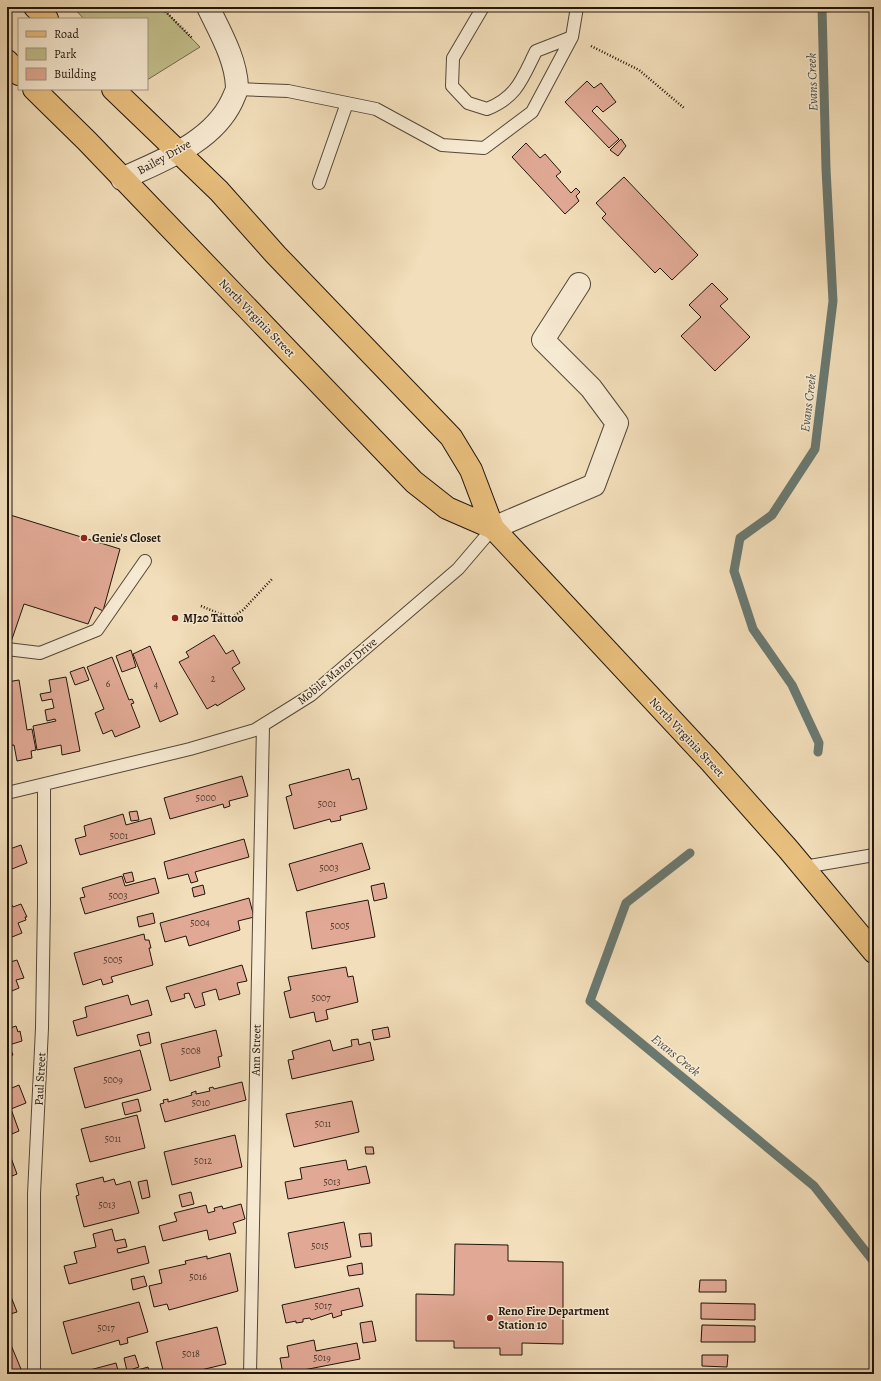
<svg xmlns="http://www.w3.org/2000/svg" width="881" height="1381" viewBox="0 0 881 1381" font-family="Alegreya,serif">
<rect width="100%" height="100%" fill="#f2deba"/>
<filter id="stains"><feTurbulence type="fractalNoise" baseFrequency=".005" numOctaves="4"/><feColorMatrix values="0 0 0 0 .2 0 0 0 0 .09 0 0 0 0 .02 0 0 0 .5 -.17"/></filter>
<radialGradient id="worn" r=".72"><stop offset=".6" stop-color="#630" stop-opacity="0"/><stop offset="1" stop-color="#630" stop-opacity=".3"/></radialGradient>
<path fill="#c2bf8b" stroke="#716a4c" d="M 73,7 L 161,7 L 200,47 L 147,80 L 147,19 L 84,19 Z"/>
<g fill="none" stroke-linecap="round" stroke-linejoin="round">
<path stroke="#6a7971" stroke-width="9" d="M 818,752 L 819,743 L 792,685 L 753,629 L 734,571 L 740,538 L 772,515 L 815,449 L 833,301 L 826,169 L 822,7
M 690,853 L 626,903 L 590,1001 L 814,1186 L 874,1262"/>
</g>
<path fill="#e1a995" stroke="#20150c" d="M 587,81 L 594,88 L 601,83 L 616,102 L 603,112 L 597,106 L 592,111 L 619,139 L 609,148 L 565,102 Z
M 621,139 L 626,146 L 618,156 L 610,150 Z
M 526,143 L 540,158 L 545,154 L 561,172 L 556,176 L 571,193 L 576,188 L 580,192 L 576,196 L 579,201 L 565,214 L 512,157 Z
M 624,177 L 698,255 L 672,280 L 660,268 L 655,273 L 602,218 L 606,214 L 596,203 Z
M 712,283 L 728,299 L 720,306 L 750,337 L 715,371 L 681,336 L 701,317 L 689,305 Z
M 7,514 L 120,549 L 103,611 L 95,607 L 88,624 L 24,604 L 11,642 L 7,641 Z
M 214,635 L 226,654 L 233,650 L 240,663 L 232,668 L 245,689 L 217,706 L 216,704 L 207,709 L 179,662 L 189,657 L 186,652 Z
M 150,646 L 178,714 L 160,722 L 133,654 Z
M 131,650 L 136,667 L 122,672 L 116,656 Z
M 112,657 L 129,700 L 132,699 L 134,703 L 131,704 L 140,727 L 115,737 L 112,730 L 103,734 L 95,713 L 104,709 L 87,667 Z
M 84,667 L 89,680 L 75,685 L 70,672 Z
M 66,677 L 80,751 L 62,755 L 61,745 L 37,750 L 33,726 L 56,721 L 55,719 L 47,721 L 45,710 L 54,708 L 52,699 L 42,701 L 40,694 L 51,692 L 49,680 Z
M 19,680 L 27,730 L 32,729 L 36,750 L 31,751 L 32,758 L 17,761 L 14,745 L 7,746 L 7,682 Z
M 349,769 L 352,780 L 359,778 L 367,809 L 340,816 L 341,820 L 331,822 L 330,819 L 294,829 L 286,797 L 292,795 L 289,785 Z
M 242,776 L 248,796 L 229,801 L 230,806 L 224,808 L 223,804 L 170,819 L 164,798 Z
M 137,811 L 139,820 L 131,821 L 129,812 Z
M 123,814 L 126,825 L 151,818 L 155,834 L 80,855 L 75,839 L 86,836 L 84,826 Z
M 244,839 L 249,857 L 195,872 L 198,881 L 191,883 L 188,874 L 168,879 L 164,862 Z
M 362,843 L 370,869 L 297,891 L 289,864 Z
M 21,845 L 27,863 L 7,871 L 7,850 Z
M 132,872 L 134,881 L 126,883 L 123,874 Z
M 122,876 L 125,886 L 155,878 L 159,893 L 85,914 L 80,898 L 85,897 L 82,888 Z
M 384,883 L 387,898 L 374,901 L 371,886 Z
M 203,885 L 205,894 L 194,897 L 192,888 Z
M 249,898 L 254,917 L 238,921 L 240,930 L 189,946 L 186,936 L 165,942 L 160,923 Z
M 368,900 L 375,937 L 312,949 L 306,912 Z
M 21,904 L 27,917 L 25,917 L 26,920 L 18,923 L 22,933 L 7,939 L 7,906 L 12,905 L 13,907 Z
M 153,913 L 155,923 L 139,927 L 137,917 Z
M 144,934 L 145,940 L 149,940 L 151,948 L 149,948 L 153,965 L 111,977 L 113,982 L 103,985 L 101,979 L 83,985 L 74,953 Z
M 17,960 L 24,978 L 16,980 L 19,988 L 7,993 L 7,963 Z
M 242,965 L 247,981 L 237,983 L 240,994 L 219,1000 L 216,989 L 202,993 L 205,1005 L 195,1008 L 189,993 L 184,994 L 185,998 L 171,1002 L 166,987 Z
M 346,967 L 348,977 L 353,976 L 358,1002 L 326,1010 L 328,1019 L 316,1022 L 314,1012 L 290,1018 L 284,992 L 291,990 L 288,977 Z
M 128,995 L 131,1005 L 148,1000 L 152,1015 L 77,1036 L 73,1021 L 87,1017 L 85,1007 Z
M 16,1026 L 18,1032 L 20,1031 L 22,1041 L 9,1045 L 13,1055 L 7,1057 L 7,1029 Z
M 388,1027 L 390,1037 L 374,1040 L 372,1030 Z
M 216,1030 L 222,1056 L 218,1057 L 220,1067 L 170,1081 L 161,1044 Z
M 149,1032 L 151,1043 L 140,1046 L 137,1035 Z
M 358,1039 L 359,1045 L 370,1042 L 374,1060 L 292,1079 L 288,1060 L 294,1059 L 292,1051 L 330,1040 L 333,1051 L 352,1046 L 351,1040 Z
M 140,1050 L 151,1090 L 85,1108 L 74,1068 Z
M 242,1082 L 246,1100 L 165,1122 L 160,1104 L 164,1103 L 163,1100 L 168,1099 L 168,1102 L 192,1095 L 191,1093 L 196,1091 L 196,1094 L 210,1091 L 209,1088 L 213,1087 L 214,1089 Z
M 19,1085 L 26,1103 L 11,1109 L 19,1131 L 7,1136 L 7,1090 Z
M 138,1099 L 141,1111 L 125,1115 L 122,1103 Z
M 352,1101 L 359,1132 L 294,1147 L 286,1114 Z
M 137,1115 L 145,1148 L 90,1162 L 81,1129 Z
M 235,1135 L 242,1167 L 172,1185 L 164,1152 Z
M 7,1147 L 17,1174 L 7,1178 Z
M 365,1147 L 373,1147 L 374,1154 L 366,1154 Z
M 346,1160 L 348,1170 L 366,1166 L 370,1183 L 288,1199 L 285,1182 L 302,1179 L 300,1168 Z
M 103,1177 L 104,1182 L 114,1179 L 116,1185 L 130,1181 L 139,1213 L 84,1227 L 76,1196 L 79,1195 L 76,1184 Z
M 147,1180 L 150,1197 L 142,1199 L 138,1182 Z
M 191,1192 L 194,1204 L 182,1207 L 179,1195 Z
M 241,1204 L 245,1219 L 233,1223 L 236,1233 L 209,1240 L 207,1230 L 163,1241 L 159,1226 L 177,1221 L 174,1213 L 206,1205 L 208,1213 L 215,1211 L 214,1208 L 222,1206 L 223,1209 Z
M 344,1222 L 351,1257 L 295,1268 L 288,1233 Z
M 112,1229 L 115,1241 L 125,1239 L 127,1247 L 117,1249 L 118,1253 L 145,1246 L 149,1263 L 69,1284 L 64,1266 L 77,1263 L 74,1252 L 96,1247 L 93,1234 Z
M 371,1233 L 372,1246 L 361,1247 L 359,1234 Z
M 455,1244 L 508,1245 L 508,1261 L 563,1262 L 563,1344 L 522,1343 L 522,1355 L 500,1355 L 500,1348 L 454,1348 L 454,1341 L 416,1341 L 416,1294 L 454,1295 Z
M 230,1253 L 238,1291 L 169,1310 L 167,1304 L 154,1307 L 149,1286 L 162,1283 L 159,1270 L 186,1264 L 185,1261 L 207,1256 L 207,1259 Z
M 362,1263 L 363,1274 L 349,1276 L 347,1266 Z
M 144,1276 L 147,1286 L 133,1290 L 131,1279 Z
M 700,1280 L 726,1280 L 726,1292 L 699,1292 Z
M 359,1288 L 363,1306 L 341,1311 L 342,1315 L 333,1318 L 332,1313 L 311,1320 L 310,1318 L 303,1319 L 303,1322 L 296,1323 L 296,1321 L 286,1323 L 282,1305 Z
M 10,1294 L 17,1312 L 7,1315 L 7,1295 Z
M 139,1302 L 148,1332 L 127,1338 L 128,1343 L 120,1345 L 119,1340 L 72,1354 L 63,1322 Z
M 701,1303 L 755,1304 L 755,1320 L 701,1319 Z
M 372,1321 L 376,1341 L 363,1343 L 360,1323 Z
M 702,1325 L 755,1326 L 755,1342 L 701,1342 Z
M 217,1327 L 226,1364 L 184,1374 L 164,1374 L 156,1342 Z
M 314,1340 L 316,1351 L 357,1343 L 360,1359 L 283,1374 L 280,1358 L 289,1357 L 287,1346 Z
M 11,1345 L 23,1374 L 7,1374 L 7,1346 Z
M 135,1355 L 139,1367 L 127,1371 L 124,1358 Z
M 702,1355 L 728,1355 L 727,1367 L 702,1366 Z
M 116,1363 L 119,1374 L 87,1374 L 86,1371 Z
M 148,1367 L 150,1374 L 124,1374 Z"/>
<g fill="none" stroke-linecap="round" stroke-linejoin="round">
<g stroke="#544738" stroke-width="14">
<path id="lane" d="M 483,7 L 453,58 L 452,86 L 468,103 L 487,109 C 517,97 522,79 536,51 L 572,37
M 237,89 L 288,91 L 376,109 L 442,145 L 484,148 L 532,112 L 572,37 L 577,7
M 319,183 L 347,103
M 7,649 L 40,653 L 97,630 L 145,561
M 7,793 L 190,749 L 255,730 L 311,695 L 458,569 L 493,528
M 804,867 L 874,855
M 34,1374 L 34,1194 L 42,1028 L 44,904 L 44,785
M 250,1374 L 263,725"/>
</g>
<g stroke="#544738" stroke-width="24">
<path id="street" d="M 122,179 C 162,160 212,143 232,101 C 234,96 237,91 237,87 C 236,59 220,32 208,7
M 493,528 L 594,485 L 617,423 L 591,388 L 543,340 L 579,284"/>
</g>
<g stroke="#20150c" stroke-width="24">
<path id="primary" d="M 35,7 L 47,19
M 7,61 L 19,74
M 34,89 L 87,141 L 414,482 L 447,508 L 493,528
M 113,89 L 219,191 L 276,255 L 451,437 L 471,470 L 493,528 L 710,761 L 788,849 L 874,952"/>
</g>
<path stroke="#20150c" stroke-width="2.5" stroke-dasharray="1 2" stroke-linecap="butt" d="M 161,7 L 192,38
M 591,46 L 639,70 L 684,108
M 201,606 L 218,613 L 232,617 L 243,610 L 272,579"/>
<use href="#lane" stroke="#f7ead2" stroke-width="12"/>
<use href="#street" stroke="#f7ead2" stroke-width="22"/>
<use href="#primary" stroke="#e9bf7d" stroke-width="22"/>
</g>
<g fill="#8f2418" stroke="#f7ead2" stroke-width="1.5">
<circle cx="84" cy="538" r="4"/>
<circle cx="175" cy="618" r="4"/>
<circle cx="490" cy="1318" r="4"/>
</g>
<g text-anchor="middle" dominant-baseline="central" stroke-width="3" stroke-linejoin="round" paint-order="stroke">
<g font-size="10" fill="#503a2e">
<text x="213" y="678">2</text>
<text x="108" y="683">6</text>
<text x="156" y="684">4</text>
<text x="206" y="797">5000</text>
<text x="327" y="803">5001</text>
<text x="119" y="835">5001</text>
<text x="329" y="867">5003</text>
<text x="118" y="895">5003</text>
<text x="200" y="922">5004</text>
<text x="340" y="925">5005</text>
<text x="113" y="959">5005</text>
<text x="321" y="997">5007</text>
<text x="191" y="1050">5008</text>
<text x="113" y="1079">5009</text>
<text x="201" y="1102">5010</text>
<text x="323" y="1123">5011</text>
<text x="113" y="1138">5011</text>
<text x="203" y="1160">5012</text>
<text x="332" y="1181">5013</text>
<text x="107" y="1204">5013</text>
<text x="320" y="1245">5015</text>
<text x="198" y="1276">5016</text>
<text x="323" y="1305">5017</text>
<text x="106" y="1327">5017</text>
<text x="191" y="1353">5018</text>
<text x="322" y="1357">5019</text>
</g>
<g font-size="12" fill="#20150c" stroke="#f7ead2">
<text transform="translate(164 157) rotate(-29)">Bailey Drive</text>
<text transform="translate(257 318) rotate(46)">North Virginia Street</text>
<text transform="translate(337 671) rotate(-39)">Mobile Manor Drive</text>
<text transform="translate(687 737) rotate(47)">North Virginia Street</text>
<text transform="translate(256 1050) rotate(-89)">Ann Street</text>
<text transform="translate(40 1079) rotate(-87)">Paul Street</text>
</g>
<g font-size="12" font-weight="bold" fill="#20150c" stroke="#f7ead2" text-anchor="start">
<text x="92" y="538">Genie's Closet</text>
<text x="183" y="618">MJ20 Tattoo</text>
<text x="498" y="1311">Reno Fire Department<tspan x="498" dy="14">Station 10</tspan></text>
</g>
<g font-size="13" font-style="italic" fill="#4b4f47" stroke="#f7ead2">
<text transform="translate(812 82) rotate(-92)">Evans Creek</text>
<text transform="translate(808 403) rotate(-83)">Evans Creek</text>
<text transform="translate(676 1055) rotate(39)">Evans Creek</text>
</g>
</g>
<rect width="881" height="1381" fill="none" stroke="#f2deba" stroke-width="24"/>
<rect x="8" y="8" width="865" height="1365" fill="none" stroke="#20150c" stroke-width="2"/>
<rect x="12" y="12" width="857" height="1357" fill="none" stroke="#20150c"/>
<rect x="18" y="18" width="130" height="72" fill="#f7ead2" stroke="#a19583"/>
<rect x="26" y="31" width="20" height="6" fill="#e9bf7d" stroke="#a19583"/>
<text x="54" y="38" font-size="12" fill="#20150c">Road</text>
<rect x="26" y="48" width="20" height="12" fill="#c2bf8b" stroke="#a19583"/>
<text x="54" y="58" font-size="12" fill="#20150c">Park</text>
<rect x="26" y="68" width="20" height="12" fill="#e1a995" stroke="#a19583"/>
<text x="54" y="78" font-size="12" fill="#20150c">Building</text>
<rect width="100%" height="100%" filter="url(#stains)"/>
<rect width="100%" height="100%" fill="url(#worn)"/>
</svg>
